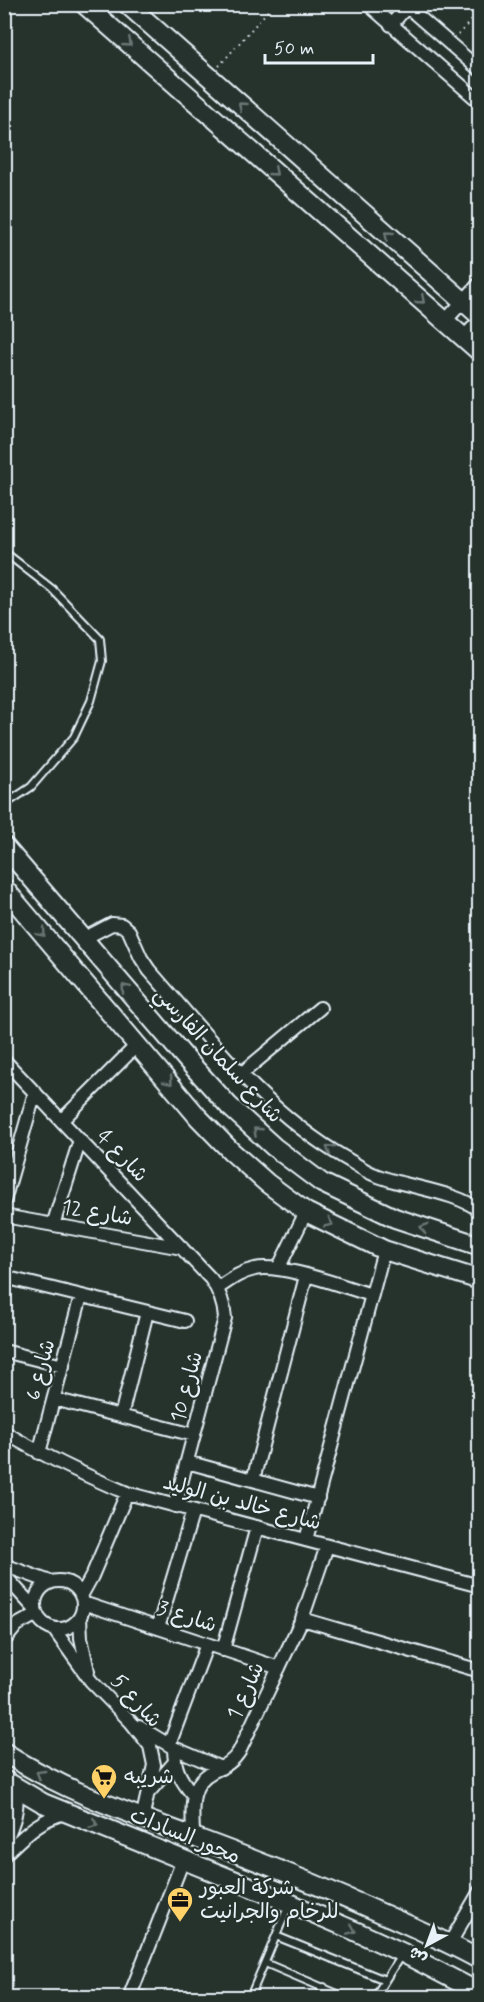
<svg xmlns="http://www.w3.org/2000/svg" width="484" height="2002" viewBox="0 0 484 2002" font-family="Mynerve,'Playpen Sans Arabic',sans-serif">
<rect width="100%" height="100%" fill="#26332d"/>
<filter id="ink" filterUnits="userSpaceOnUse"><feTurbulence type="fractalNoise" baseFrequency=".0167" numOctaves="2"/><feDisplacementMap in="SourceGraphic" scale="12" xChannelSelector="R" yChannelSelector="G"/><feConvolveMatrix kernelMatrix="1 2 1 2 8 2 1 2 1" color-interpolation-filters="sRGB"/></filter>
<g filter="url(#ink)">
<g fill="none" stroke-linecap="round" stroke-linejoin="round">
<g stroke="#e8f1f8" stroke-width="10">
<path id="lane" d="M 4,805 L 31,787 L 74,737 L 91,701 L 102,661 L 100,639 L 52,589 L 7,554
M 276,1936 L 385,1980
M 265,1963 L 347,1998
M 257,1998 L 254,1996 L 253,1990 L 289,1905
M 319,1998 L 324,1987
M 374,1998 L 401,1955"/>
</g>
<g stroke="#e8f1f8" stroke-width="16">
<path id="street" d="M 368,4 L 480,102
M 404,4 L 480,70
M 391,25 L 409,4
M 445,321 L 480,283
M 463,338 L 480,320
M 83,939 L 112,924 L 122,925 L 129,931 L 141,958 L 149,970 C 209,1038 265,1112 345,1158 C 354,1163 363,1170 373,1174 C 402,1187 457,1191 480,1211
M 4,1060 L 211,1279 C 220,1292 224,1303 225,1318 L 175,1506
M 241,1074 L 320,1008
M 62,1120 L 138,1044
M 4,1201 L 35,1092
M 4,1216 L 182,1248
M 53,1225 L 80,1140
M 278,1269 L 306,1212
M 4,1277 L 185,1321
M 218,1288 C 230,1280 240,1272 255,1269 C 281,1263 344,1287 372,1295
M 4,1351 L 63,1366
M 54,1399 L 194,1435
M 121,1416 L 147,1312
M 4,1432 C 44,1456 84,1475 127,1493 L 480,1586
M 39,1453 L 81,1296
M 187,1462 L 318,1498
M 253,1480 L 306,1276
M 306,1540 L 384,1250
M 4,1565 L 50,1582
M 4,1575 L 35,1609
M35 1605a24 24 0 1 1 48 0a24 24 0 1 1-48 0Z
M 81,1596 L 92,1576 L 127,1493
M 83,1603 L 279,1668
M 80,1617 L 81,1638 L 88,1671
M 302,1619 L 480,1671
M 53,1628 L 91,1681 L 131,1722 L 150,1746 L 154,1765 L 142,1819
M 158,1628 L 193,1511
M 4,1641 L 17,1625 L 37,1614
M 223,1650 L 257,1527
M 139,1727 L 174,1748 L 221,1768
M 169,1745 L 207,1644
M 174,1748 C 174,1768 180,1779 193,1795
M 148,1793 L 174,1763
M 193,1837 C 193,1812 187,1785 212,1772 C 224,1766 232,1763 239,1752 L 302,1619 L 327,1546
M 4,1844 C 13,1824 20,1808 15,1786
M 4,1855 C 24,1836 39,1819 66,1813
M 450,1943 L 480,1891
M 130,1995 L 143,1998
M 129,1998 L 183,1860"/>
</g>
<g stroke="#e8f1f8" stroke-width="22">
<path id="secondary" d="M 84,4 L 480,352
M 127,4 L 480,316
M 4,846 L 188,1061 L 229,1106 L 274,1147 L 322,1183 L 395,1218 L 480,1246
M 4,888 L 198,1117 L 231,1151 L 267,1183 L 306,1212 L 384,1250 L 480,1280
M 4,1752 C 65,1792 132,1814 199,1839 C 261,1862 321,1886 381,1913 C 415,1928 448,1942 480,1960
M 4,1780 L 43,1803 L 273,1896 L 355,1931 L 403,1953 L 480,1993"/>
</g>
<path stroke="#e8f1f8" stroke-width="2" stroke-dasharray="1.5 4.5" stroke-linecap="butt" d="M 458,35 L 480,10
M 219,66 L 274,4"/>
<use href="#lane" stroke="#26332d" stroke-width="6"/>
<use href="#street" stroke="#26332d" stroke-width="12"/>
<use href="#secondary" stroke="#26332d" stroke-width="18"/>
</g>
<defs><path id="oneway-chevron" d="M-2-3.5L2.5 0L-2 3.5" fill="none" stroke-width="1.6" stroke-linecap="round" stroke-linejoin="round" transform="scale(1.5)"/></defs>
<g stroke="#6a7674">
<use href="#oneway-chevron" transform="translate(128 43) rotate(41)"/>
<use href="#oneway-chevron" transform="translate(242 106) rotate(-139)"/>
<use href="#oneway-chevron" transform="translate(274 172) rotate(41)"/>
<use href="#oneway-chevron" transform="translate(388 235) rotate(-139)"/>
<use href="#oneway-chevron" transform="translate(421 300) rotate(41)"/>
<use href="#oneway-chevron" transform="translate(42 933) rotate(50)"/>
<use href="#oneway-chevron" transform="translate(125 988) rotate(-131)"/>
<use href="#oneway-chevron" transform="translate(169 1081) rotate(50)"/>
<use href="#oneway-chevron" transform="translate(257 1131) rotate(-137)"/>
<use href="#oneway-chevron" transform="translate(330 1149) rotate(-149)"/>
<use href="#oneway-chevron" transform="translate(329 1223) rotate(26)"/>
<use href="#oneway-chevron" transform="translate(424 1228) rotate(-162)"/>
<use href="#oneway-chevron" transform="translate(40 1774) rotate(-149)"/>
<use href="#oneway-chevron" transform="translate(94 1824) rotate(22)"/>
<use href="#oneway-chevron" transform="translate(352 1930) rotate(23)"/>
</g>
</g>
<defs>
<g id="supermarket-pin" transform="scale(1.35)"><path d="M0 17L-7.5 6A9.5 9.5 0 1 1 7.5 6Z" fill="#ffd166" stroke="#26332d"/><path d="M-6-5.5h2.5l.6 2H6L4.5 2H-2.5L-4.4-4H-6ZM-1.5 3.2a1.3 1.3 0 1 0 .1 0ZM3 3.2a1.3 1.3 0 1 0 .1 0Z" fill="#111"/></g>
<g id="office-pin" transform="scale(1.35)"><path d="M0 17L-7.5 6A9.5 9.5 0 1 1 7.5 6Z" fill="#ffd166" stroke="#26332d"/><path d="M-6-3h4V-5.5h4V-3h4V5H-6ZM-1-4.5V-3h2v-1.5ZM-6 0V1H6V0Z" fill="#111"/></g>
</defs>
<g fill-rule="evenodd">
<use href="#supermarket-pin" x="104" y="1777"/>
<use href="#office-pin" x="180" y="1900"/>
</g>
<g text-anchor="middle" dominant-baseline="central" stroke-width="4.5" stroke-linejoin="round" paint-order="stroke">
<g font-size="21" fill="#e8f1f8" stroke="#26332d">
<text transform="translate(218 1055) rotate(47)">شارع سلمان الفارسي</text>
<text transform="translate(122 1156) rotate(47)">شارع 4</text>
<text transform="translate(97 1213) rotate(10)">شارع 12</text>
<text transform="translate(41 1370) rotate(-75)">شارع 6</text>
<text transform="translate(187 1387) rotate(-75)">شارع 10</text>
<text transform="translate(242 1503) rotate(15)">شارع خالد بن الوليد</text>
<text transform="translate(187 1617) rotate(18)">شارع 3</text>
<text transform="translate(246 1691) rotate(-65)">شارع 1</text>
<text transform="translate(136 1701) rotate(48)">شارع 5</text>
<text transform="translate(185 1836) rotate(22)">محور السادات</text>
</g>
<g font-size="21" fill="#e8f1f8" stroke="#26332d" text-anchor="start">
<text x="124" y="1777">شريبه</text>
<text x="200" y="1888">شركة العبور<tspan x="200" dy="24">للرخام والجرانيت</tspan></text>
</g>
</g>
<rect width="484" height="2002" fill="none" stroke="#26332d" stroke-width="24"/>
<rect x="12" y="12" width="460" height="1978" fill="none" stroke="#e8f1f8" stroke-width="2" filter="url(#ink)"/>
<g transform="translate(427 1945) rotate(221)" stroke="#26332d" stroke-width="4.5" paint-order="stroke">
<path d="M0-4.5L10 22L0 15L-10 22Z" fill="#e8f1f8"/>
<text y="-9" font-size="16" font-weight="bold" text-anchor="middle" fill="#e8f1f8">ش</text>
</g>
<path d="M265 54v9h108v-9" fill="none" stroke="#e8f1f8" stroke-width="3"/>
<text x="274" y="54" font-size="18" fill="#e8f1f8" stroke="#26332d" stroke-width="4.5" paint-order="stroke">50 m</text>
</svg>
